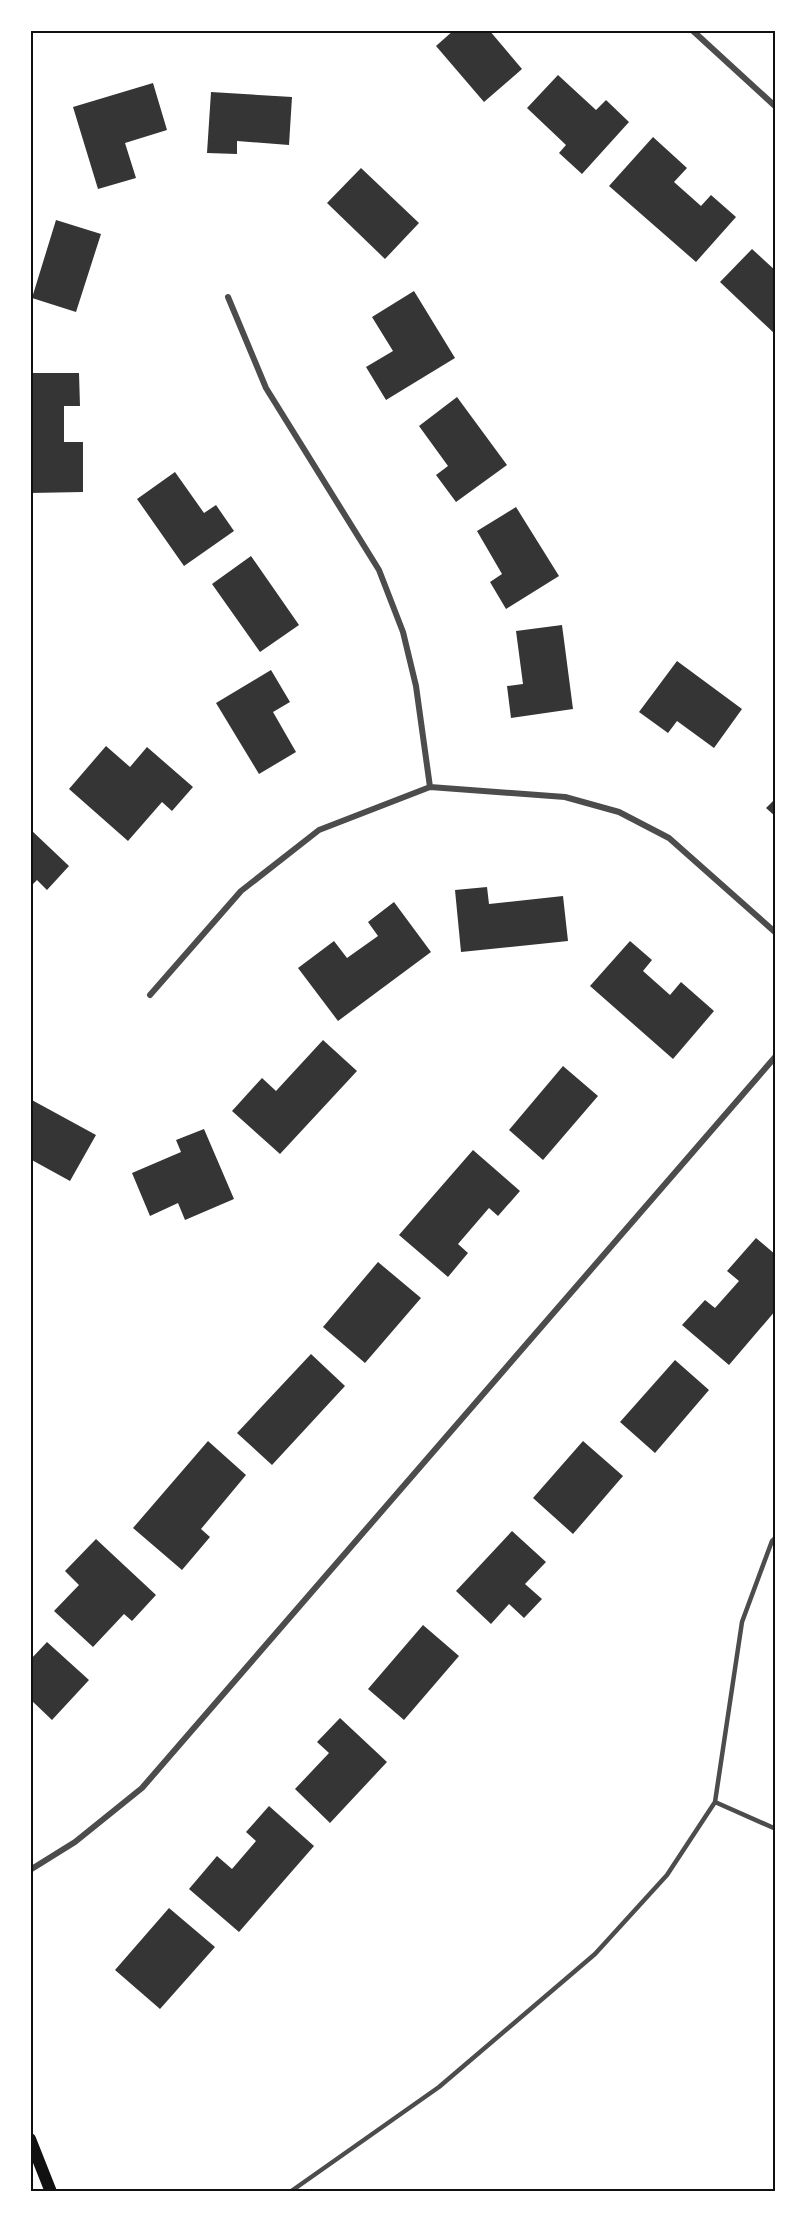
<svg xmlns="http://www.w3.org/2000/svg" width="806" height="2222" viewBox="0 0 806 2222" font-family="'Fira Sans Condensed',sans-serif">
<rect width="100%" height="100%" fill="#fff"/>
<path fill="#353535" d="M 454,30 L 489,30 L 522,69 L 484,102 L 436,46 Z
M 558,75 L 596,110 L 606,100 L 629,122 L 582,174 L 559,153 L 566,145 L 527,108 Z
M 153,83 L 167,130 L 125,143 L 136,178 L 98,189 L 73,107 Z
M 211,92 L 292,97 L 289,145 L 237,141 L 237,154 L 207,153 Z
M 653,137 L 687,168 L 674,182 L 701,206 L 711,195 L 736,217 L 696,262 L 609,186 Z
M 361,168 L 419,223 L 385,259 L 327,203 Z
M 56,220 L 101,234 L 76,312 L 32,298 Z
M 752,249 L 776,271 L 776,335 L 720,282 Z
M 414,291 L 455,358 L 386,400 L 366,367 L 393,351 L 372,317 Z
M 30,373 L 79,373 L 80,406 L 64,406 L 64,442 L 83,442 L 83,492 L 30,493 Z
M 457,397 L 507,465 L 456,502 L 436,475 L 448,466 L 419,426 Z
M 175,472 L 204,513 L 216,505 L 234,531 L 184,566 L 137,499 Z
M 516,507 L 559,576 L 506,609 L 490,582 L 502,574 L 477,531 Z
M 251,556 L 299,625 L 260,652 L 212,584 Z
M 562,625 L 573,709 L 511,718 L 507,686 L 523,684 L 516,631 Z
M 677,661 L 742,709 L 714,748 L 677,721 L 668,733 L 639,712 Z
M 271,670 L 290,702 L 273,712 L 296,752 L 259,774 L 216,703 Z
M 106,746 L 130,767 L 147,747 L 193,787 L 172,811 L 162,802 L 128,841 L 69,789 Z
M 776,798 L 776,817 L 766,808 Z
M 30,829 L 69,866 L 47,890 L 37,880 L 30,887 Z
M 487,887 L 489,904 L 563,896 L 568,941 L 461,952 L 455,890 Z
M 394,902 L 431,952 L 338,1021 L 298,968 L 334,941 L 347,958 L 378,936 L 368,922 Z
M 630,941 L 652,960 L 643,971 L 670,995 L 681,982 L 714,1011 L 673,1059 L 590,986 Z
M 323,1040 L 357,1071 L 280,1154 L 232,1111 L 262,1078 L 276,1091 Z
M 563,1066 L 598,1096 L 543,1160 L 509,1130 Z
M 30,1099 L 96,1135 L 70,1181 L 30,1159 Z
M 204,1129 L 234,1199 L 185,1220 L 178,1203 L 150,1216 L 132,1173 L 181,1152 L 176,1140 Z
M 473,1150 L 520,1191 L 498,1216 L 489,1208 L 458,1244 L 468,1253 L 448,1277 L 399,1235 Z
M 756,1238 L 776,1255 L 776,1310 L 729,1365 L 682,1325 L 705,1300 L 715,1308 L 739,1281 L 727,1271 Z
M 378,1262 L 421,1298 L 365,1363 L 323,1327 Z
M 311,1354 L 345,1386 L 272,1465 L 237,1433 Z
M 675,1360 L 709,1390 L 655,1453 L 620,1422 Z
M 208,1441 L 246,1475 L 201,1529 L 210,1537 L 182,1570 L 133,1528 Z
M 583,1441 L 623,1476 L 573,1534 L 533,1498 Z
M 512,1531 L 546,1562 L 525,1584 L 542,1599 L 524,1618 L 509,1604 L 491,1624 L 456,1591 Z
M 96,1539 L 156,1595 L 132,1621 L 124,1614 L 93,1647 L 54,1611 L 79,1585 L 65,1571 Z
M 423,1625 L 459,1656 L 404,1720 L 368,1689 Z
M 47,1642 L 89,1680 L 52,1720 L 30,1699 L 30,1660 Z
M 340,1718 L 387,1762 L 330,1823 L 295,1789 L 329,1753 L 317,1742 Z
M 269,1806 L 314,1846 L 239,1932 L 189,1889 L 217,1856 L 232,1869 L 256,1841 L 246,1832 Z
M 169,1908 L 215,1947 L 160,2009 L 115,1970 Z"/>
<g fill="none" stroke-linecap="round" stroke-linejoin="round">
<path stroke="#4c4c4c" stroke-width="4.5" d="M 715,1802 L 776,1829
M 290,2192 L 439,2087 L 595,1954 L 667,1875 L 715,1802 L 742,1622 L 772,1541 L 776,1537"/>
<path stroke="#4c4c4c" stroke-width="6" d="M 692,30 L 776,107
M 228,297 L 266,388 L 379,570 L 403,632 L 416,686 L 430,787
M 150,995 L 241,891 L 319,830 L 430,787 L 565,797 L 619,812 L 669,838 L 776,933
M 30,1870 L 75,1842 L 142,1788 L 776,1056"/>
<path stroke="#111" stroke-width="12" d="M 30,2139 L 51,2192"/>
</g>
<rect width="806" height="2222" fill="none" stroke="#ffffff" stroke-width="63"/>
<rect x="32" y="32" width="742" height="2158" fill="none" stroke="#111" stroke-width="2"/>
</svg>
